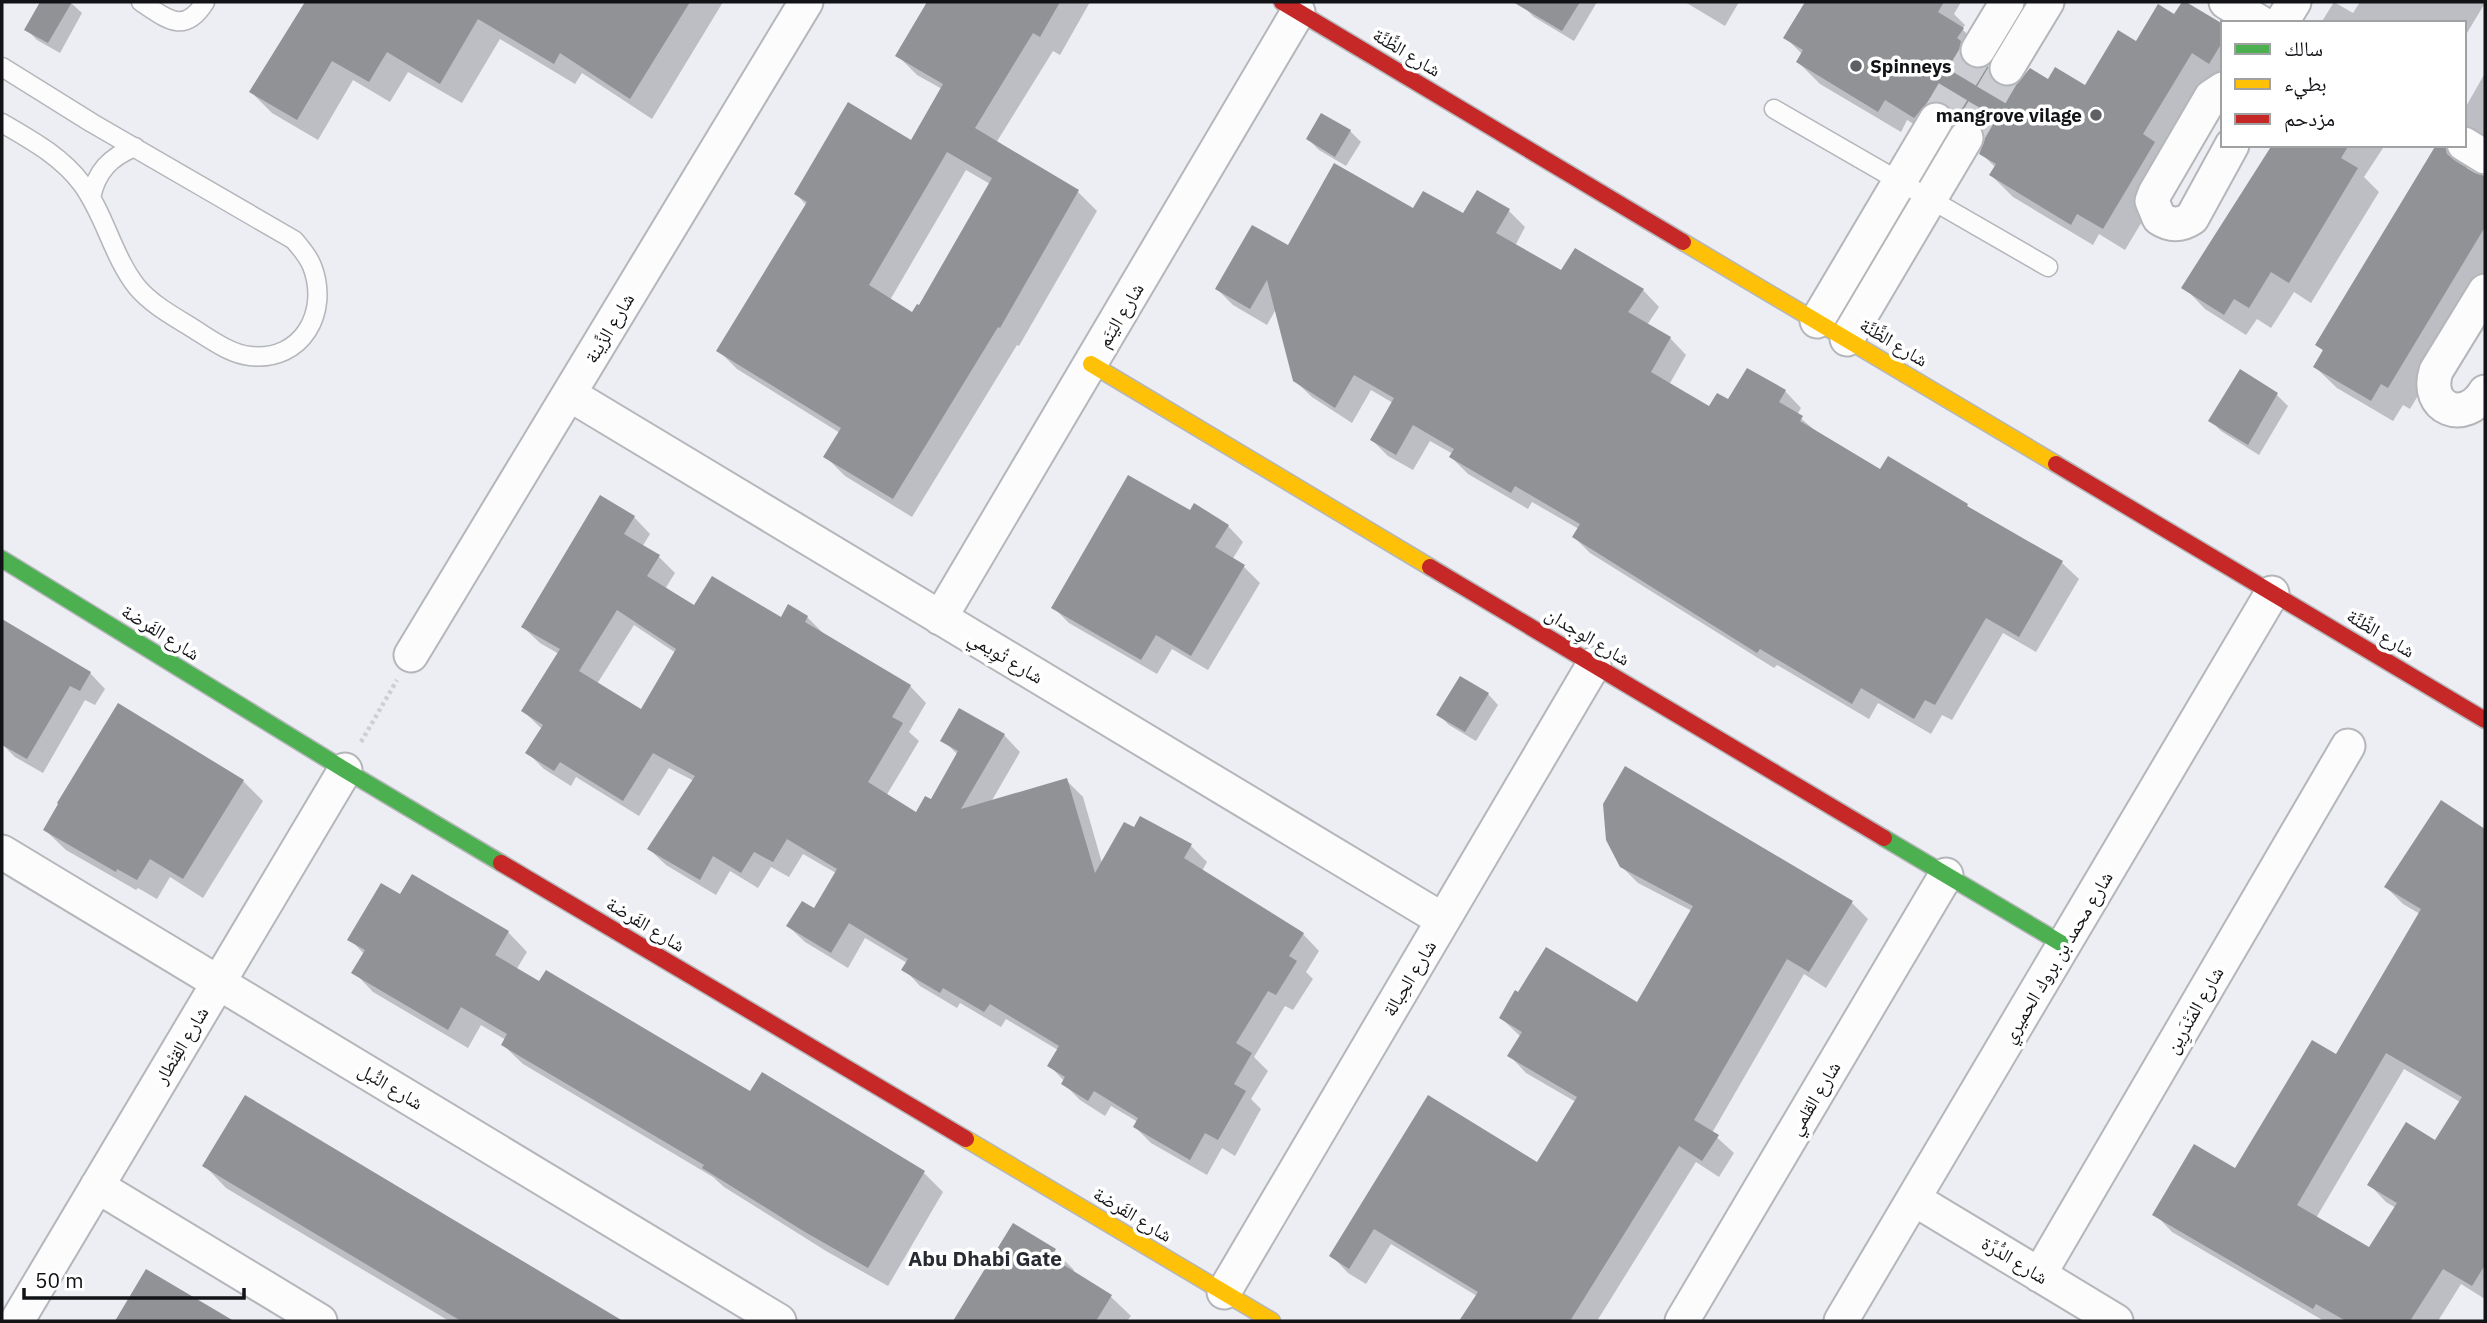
<svg xmlns="http://www.w3.org/2000/svg" width="2487" height="1323" viewBox="0 0 2487 1323" font-family="'IBM Plex Sans','Noto Naskh Arabic',sans-serif">
<rect width="100%" height="100%" fill="#eceef4"/>
<path fill="#0003" fill-rule="evenodd" d="M 42,2 L 70,2 L 82,13 L 60,53 L 37,40 L 26,29 Z
M 305,2 L 723,2 L 652,119 L 582,73 L 575,84 L 500,39 L 462,103 L 408,72 L 390,102 L 353,80 L 318,140 L 272,113 L 251,92 Z
M 929,2 L 1090,2 L 1060,55 L 1053,51 L 996,143 L 1078,192 L 1097,211 L 1019,346 L 1017,345 L 912,517 L 845,476 L 826,457 L 840,433 L 737,369 L 718,350 L 807,206 L 796,194 L 912,142 L 942,89 L 917,75 L 898,56 ZM 966,170 L 990,184 L 920,308 L 913,314 L 890,300 Z
M 1526,2 L 1597,2 L 1574,41 L 1534,17 L 1523,6 Z
M 1685,2 L 1739,2 L 1725,26 Z
M 1808,2 L 1961,2 L 1954,14 L 1965,25 L 1962,29 L 1985,51 L 1981,70 L 1988,68 L 2008,89 L 2048,81 L 2085,87 L 2137,43 L 2175,17 L 2223,26 L 2223,79 L 2214,74 L 2165,154 L 2176,165 L 2125,250 L 2099,234 L 2093,245 L 2013,197 L 1991,175 L 1996,168 L 1981,153 L 1986,141 L 1978,144 L 1957,123 L 1949,124 L 1937,138 L 1907,120 L 1901,132 L 1820,84 L 1798,62 L 1803,55 L 1786,38 Z
M 2334,2 L 2353,13 L 2360,2 L 2485,3 L 2464,38 L 2464,23 L 2321,23 Z
M 2485,73 L 2485,147 L 2464,144 L 2464,110 Z
M 1350,131 L 1361,142 L 1346,166 L 1319,150 L 1308,139 Z
M 2274,145 L 2385,145 L 2364,177 L 2379,192 L 2311,303 L 2294,292 L 2271,328 L 2257,319 L 2246,335 L 2205,309 L 2184,287 Z
M 2444,145 L 2452,145 L 2468,161 L 2467,169 L 2485,178 L 2485,284 L 2410,409 L 2403,405 L 2393,421 L 2337,388 L 2315,367 L 2324,352 L 2318,345 Z
M 1414,211 L 1464,216 L 1509,211 L 1525,227 L 1515,246 L 1562,272 L 1643,290 L 1659,307 L 1647,325 L 1670,338 L 1686,355 L 1669,385 L 1710,409 L 1729,402 L 1785,391 L 1801,408 L 1797,415 L 1818,433 L 1881,472 L 1967,506 L 2062,563 L 2079,579 L 2036,652 L 2003,633 L 1952,720 L 1942,715 L 1931,734 L 1878,703 L 1869,719 L 1777,665 L 1774,668 L 1590,553 L 1574,537 L 1579,529 L 1532,502 L 1528,509 L 1468,474 L 1451,457 L 1453,454 L 1430,441 L 1413,470 L 1388,456 L 1372,440 L 1393,403 L 1371,390 L 1352,423 L 1312,397 L 1294,380 L 1276,309 L 1267,325 L 1233,305 L 1217,289 L 1288,248 Z
M 2240,372 L 2277,395 L 2288,406 L 2259,455 L 2221,431 L 2210,420 Z
M 1191,513 L 1228,526 L 1243,542 L 1232,560 L 1244,567 L 1260,583 L 1208,670 L 1172,649 L 1157,674 L 1069,623 L 1054,608 Z
M 634,517 L 650,534 L 642,547 L 658,556 L 675,573 L 665,589 L 695,608 L 781,620 L 807,617 L 823,633 L 910,686 L 926,703 L 909,732 L 919,741 L 886,796 L 916,814 L 932,801 L 958,755 L 943,740 L 1004,735 L 1020,752 L 991,802 L 1066,780 L 1083,797 L 1102,863 L 1135,829 L 1141,818 L 1191,846 L 1207,862 L 1202,871 L 1303,934 L 1319,951 L 1306,972 L 1313,979 L 1293,1010 L 1285,1006 L 1254,1057 L 1268,1071 L 1251,1099 L 1261,1109 L 1235,1156 L 1222,1148 L 1207,1175 L 1151,1143 L 1135,1127 L 1138,1122 L 1111,1106 L 1105,1116 L 1080,1100 L 1064,1084 L 1065,1082 L 1049,1065 L 1058,1050 L 1006,1019 L 1001,1027 L 960,1003 L 957,1008 L 920,986 L 904,969 L 907,963 L 865,938 L 848,968 L 805,942 L 788,926 L 814,910 L 836,873 L 803,854 L 789,877 L 771,867 L 758,888 L 730,871 L 716,895 L 666,865 L 649,849 L 694,781 L 669,768 L 639,816 L 576,777 L 571,786 L 544,769 L 528,753 L 542,729 L 523,711 L 559,654 L 540,643 L 523,627 ZM 634,625 L 676,653 L 641,711 L 597,684 Z
M 2,621 L 90,673 L 105,689 L 95,705 L 85,700 L 43,773 L 15,757 L 2,744 Z
M 1488,694 L 1498,705 L 1476,741 L 1449,725 L 1438,714 Z
M 243,781 L 263,801 L 203,898 L 170,877 L 157,899 L 138,888 L 136,890 L 66,850 L 45,830 Z
M 2442,802 L 2485,831 L 2485,1299 L 2461,1284 L 2438,1321 L 2324,1321 L 2172,1232 L 2155,1214 L 2236,1171 L 2336,1056 L 2420,914 L 2403,904 L 2386,887 ZM 2404,1069 L 2460,1102 L 2436,1142 L 2369,1184 L 2386,1202 L 2396,1208 L 2369,1250 L 2316,1218 Z
M 1621,866 L 1852,903 L 1868,919 L 1826,988 L 1804,974 L 1712,1133 L 1734,1153 L 1719,1177 L 1696,1162 L 1597,1321 L 1461,1321 L 1477,1296 L 1391,1244 L 1366,1284 L 1348,1273 L 1332,1256 L 1429,1098 L 1538,1164 L 1576,1102 L 1526,1073 L 1510,1056 L 1521,1037 L 1501,1018 L 1638,1004 L 1692,911 L 1638,883 Z
M 400,896 L 508,932 L 527,952 L 516,970 L 751,1093 L 924,1173 L 943,1192 L 888,1286 L 826,1251 L 724,1187 L 713,1177 L 523,1064 L 503,1045 L 506,1040 L 481,1025 L 468,1048 L 373,992 L 354,972 L 364,954 L 350,939 Z
M 246,1097 L 620,1321 L 449,1321 L 226,1188 L 205,1166 Z
M 1013,1225 L 1055,1251 L 1074,1270 L 1073,1272 L 1111,1297 L 1131,1316 L 1127,1321 L 955,1321 Z
M 147,1271 L 221,1316 L 227,1321 L 117,1321 Z"/>
<path fill="#919296" fill-rule="evenodd" d="M 40,2 L 72,2 L 48,43 L 24,30 Z
M 305,2 L 690,2 L 630,99 L 560,53 L 554,64 L 478,19 L 440,84 L 387,52 L 369,82 L 332,61 L 297,120 L 249,92 Z
M 927,2 L 1060,2 L 1040,37 L 1033,33 L 975,128 L 1079,190 L 1000,328 L 998,327 L 893,499 L 823,457 L 841,428 L 716,351 L 807,202 L 794,194 L 848,102 L 911,140 L 943,84 L 895,56 ZM 947,152 L 992,178 L 919,305 L 917,304 L 912,312 L 869,285 Z
M 1513,2 L 1580,2 L 1562,31 Z
M 1805,2 L 1944,2 L 1938,12 L 1964,28 L 1957,38 L 1961,41 L 1959,50 L 1962,60 L 1968,66 L 1977,69 L 1988,66 L 1991,78 L 1996,84 L 2006,87 L 2017,84 L 2030,68 L 2048,79 L 2055,67 L 2085,85 L 2118,30 L 2136,41 L 2158,4 L 2174,14 L 2182,2 L 2186,2 L 2223,24 L 2223,41 L 2209,64 L 2192,53 L 2143,134 L 2155,142 L 2103,229 L 2077,214 L 2071,225 L 1989,175 L 1996,164 L 1979,154 L 1985,139 L 1982,128 L 1976,122 L 1967,119 L 1955,123 L 1953,111 L 1945,103 L 1936,101 L 1927,103 L 1914,118 L 1885,100 L 1878,112 L 1796,62 L 1803,50 L 1783,38 Z
M 1321,113 L 1351,130 L 1335,157 L 1306,139 Z
M 2272,145 L 2349,145 L 2341,158 L 2358,168 L 2289,283 L 2271,272 L 2249,308 L 2234,299 L 2224,315 L 2181,288 Z
M 2436,145 L 2445,145 L 2447,154 L 2454,160 L 2475,173 L 2485,176 L 2485,227 L 2388,388 L 2381,384 L 2371,401 L 2313,367 L 2323,350 L 2315,345 Z
M 1334,163 L 1413,208 L 1423,191 L 1463,213 L 1477,190 L 1510,209 L 1496,233 L 1561,270 L 1575,248 L 1644,289 L 1628,312 L 1671,337 L 1651,372 L 1709,406 L 1717,393 L 1728,399 L 1747,368 L 1786,390 L 1779,402 L 1803,416 L 1800,421 L 1880,469 L 1888,456 L 1968,504 L 1967,506 L 2063,561 L 2019,637 L 1986,618 L 1935,705 L 1925,700 L 1914,719 L 1861,688 L 1852,704 L 1760,649 L 1757,653 L 1572,537 L 1580,524 L 1515,486 L 1511,493 L 1449,457 L 1454,449 L 1413,425 L 1396,455 L 1370,440 L 1394,398 L 1354,375 L 1335,408 L 1293,381 L 1267,280 L 1250,309 L 1215,289 L 1252,225 L 1288,245 Z
M 2240,369 L 2278,393 L 2248,445 L 2208,421 Z
M 1128,475 L 1190,510 L 1194,503 L 1229,525 L 1215,547 L 1245,565 L 1191,656 L 1156,635 L 1141,660 L 1051,608 Z
M 600,495 L 635,516 L 624,534 L 660,555 L 647,576 L 694,605 L 712,576 L 781,617 L 788,604 L 808,616 L 805,622 L 911,685 L 892,717 L 903,723 L 868,782 L 916,812 L 925,796 L 931,799 L 958,751 L 940,741 L 959,708 L 1005,734 L 961,809 L 1067,778 L 1095,873 L 1124,822 L 1134,827 L 1140,816 L 1192,844 L 1184,858 L 1304,933 L 1289,956 L 1297,961 L 1276,995 L 1268,991 L 1236,1043 L 1252,1053 L 1234,1084 L 1246,1091 L 1218,1140 L 1205,1133 L 1190,1160 L 1133,1127 L 1138,1118 L 1094,1091 L 1088,1101 L 1061,1084 L 1065,1077 L 1047,1066 L 1059,1046 L 990,1004 L 984,1012 L 943,988 L 940,993 L 901,970 L 908,959 L 849,923 L 831,953 L 786,926 L 802,901 L 814,908 L 837,869 L 787,839 L 773,862 L 754,852 L 741,873 L 713,856 L 700,880 L 647,849 L 695,776 L 653,753 L 623,801 L 560,762 L 554,771 L 525,753 L 543,725 L 521,711 L 560,649 L 521,627 ZM 617,610 L 676,649 L 641,709 L 579,671 Z
M 2,619 L 91,672 L 80,691 L 70,686 L 27,759 L 2,745 Z
M 1460,676 L 1489,693 L 1465,732 L 1436,715 Z
M 118,703 L 244,780 L 183,879 L 150,859 L 137,880 L 117,869 L 116,872 L 43,830 L 58,804 L 57,803 Z
M 1625,766 L 1853,901 L 1809,972 L 1787,959 L 1694,1120 L 1719,1135 L 1702,1161 L 1679,1146 L 1570,1321 L 1459,1321 L 1478,1292 L 1374,1229 L 1349,1269 L 1329,1256 L 1428,1095 L 1537,1162 L 1577,1097 L 1507,1056 L 1522,1032 L 1499,1018 L 1515,990 L 1518,992 L 1546,947 L 1637,1002 L 1693,906 L 1620,867 L 1606,840 L 1603,804 Z
M 2441,800 L 2485,829 L 2485,1265 L 2472,1286 L 2443,1269 L 2410,1321 L 2346,1321 L 2316,1304 L 2313,1309 L 2152,1215 L 2194,1144 L 2235,1168 L 2312,1040 L 2336,1054 L 2421,909 L 2384,887 ZM 2386,1053 L 2462,1097 L 2435,1140 L 2406,1122 L 2367,1185 L 2397,1203 L 2369,1247 L 2297,1205 Z
M 412,874 L 509,931 L 495,955 L 539,981 L 546,970 L 750,1091 L 762,1072 L 925,1171 L 868,1268 L 805,1232 L 702,1168 L 704,1165 L 501,1045 L 507,1034 L 461,1007 L 448,1030 L 351,973 L 365,950 L 347,940 L 381,883 L 400,894 Z
M 245,1095 L 623,1321 L 461,1321 L 202,1166 Z
M 1013,1223 L 1056,1249 L 1051,1257 L 1112,1295 L 1096,1321 L 953,1321 Z
M 146,1269 L 234,1321 L 115,1321 Z"/>
<g fill="none" stroke-linecap="round" stroke-linejoin="round">
<path stroke="#cbcdd3" stroke-width="33" stroke-dasharray="33 17" stroke-linecap="butt" d="M 1936,120 L 1978,50
M 1966,138 L 2007,68"/>
<g stroke="#b4b6ba" stroke-width="21">
<path id="lane" d="M 141,2 C 166,18 184,36 205,2
M 2,67 L 92,123 L 294,240 C 301,248 308,256 312,266 C 330,312 302,362 250,356 C 231,354 213,341 197,331 C 177,318 153,306 137,287 C 113,257 105,215 82,184 C 61,156 31,140 2,123
M 1774,109 L 2048,267
M 91,198 C 96,172 110,157 135,147"/>
</g>
<g stroke="#b4b6ba" stroke-width="37">
<path id="street" d="M 2226,2 L 2261,23
M 2281,23 L 2294,2
M 1978,50 L 2007,2
M 2007,68 L 2047,2
M 2223,89 L 2211,97 L 2155,193 L 2152,201 L 2159,218 C 2171,226 2180,226 2192,218 L 2232,145
M 2464,144 L 2485,157
M 2485,291 L 2436,371 C 2424,409 2465,425 2485,392
M 1817,321 L 1936,120
M 1847,339 L 1966,138
M 569,394 L 1443,920
M 940,618 L 1298,12
M 411,655 L 806,2
M 2,852 L 779,1321
M 97,1186 L 320,1321
M 1914,1199 L 2116,1321
M 2039,1275 L 2348,746
M 1224,1292 L 1594,664
M 17,1321 L 345,770
M 1682,1321 L 1946,875
M 1841,1321 L 2272,593"/>
</g>
<g stroke="#b4b6ba" stroke-width="19">
<path id="fast" d="M 2,559 L 345,770 L 501,863
M 1884,838 L 2064,945"/>
</g>
<g stroke="#b4b6ba" stroke-width="19">
<path id="slow" d="M 1683,242 L 2056,464
M 1091,364 L 1430,567
M 966,1139 L 1272,1321"/>
</g>
<g stroke="#b4b6ba" stroke-width="19">
<path id="jam" d="M 1282,2 L 1683,242
M 2056,464 L 2485,720
M 1430,567 L 1884,838
M 501,863 L 966,1139"/>
</g>
<path stroke="#cdcfd0" stroke-width="4.5" stroke-dasharray="3.5 3.5" stroke-linecap="butt" d="M 361,742 L 397,680"/>
<use href="#lane" stroke="#fcfcfd" stroke-width="18"/>
<use href="#street" stroke="#fcfcfd" stroke-width="33"/>
<use href="#fast" stroke="#4caf50" stroke-width="16"/>
<use href="#slow" stroke="#ffc107" stroke-width="16"/>
<use href="#jam" stroke="#c62828" stroke-width="16"/>
</g>
<g fill="#5e6064" stroke="#fff" stroke-width="2.5">
<circle cx="1856" cy="66" r="7"/>
<circle cx="2096" cy="115" r="7"/>
</g>
<g text-anchor="middle" dominant-baseline="central" stroke-width="7" stroke-linejoin="round" paint-order="stroke">
<g font-size="19" fill="#121316" stroke="#fff">
<text transform="translate(1407 52) rotate(31)">شارع الظَّنَّة</text>
<text transform="translate(1120 315) rotate(-59)">شارع اليَنَم</text>
<text transform="translate(609 328) rotate(-59)">شارع الزِّينة</text>
<text transform="translate(1894 342) rotate(31)">شارع الظَّنَّة</text>
<text transform="translate(161 632) rotate(32)">شارع الفَرضة</text>
<text transform="translate(2381 633) rotate(31)">شارع الظَّنَّة</text>
<text transform="translate(1588 636) rotate(31)">شارع الوِجدان</text>
<text transform="translate(1006 657) rotate(31)">شارع تُوِيمي</text>
<text transform="translate(646 924) rotate(31)">شارع الفَرضة</text>
<text transform="translate(2057 957) rotate(-59)">شارع محمد بن بروك الحميري</text>
<text transform="translate(1409 978) rotate(-59)">شارع الحِبالة</text>
<text transform="translate(2194 1010) rotate(-60)">شارع المَنْدَرِين</text>
<text transform="translate(181 1045) rotate(-59)">شارع القِنْطار</text>
<text transform="translate(391 1086) rotate(31)">شارع النُّبل</text>
<text transform="translate(1814 1098) rotate(-59)">شارع القلمي</text>
<text transform="translate(1133 1214) rotate(31)">شارع الفَرضة</text>
<text transform="translate(2015 1260) rotate(31)">شارع الدُّرَّة</text>
</g>
<g font-size="19" font-weight="bold" fill="#121316" stroke="#fff" text-anchor="start">
<text x="1870" y="66">Spinneys</text>
<text x="2082" y="115" text-anchor="end">mangrove vilage</text>
</g>
<g font-size="21" font-weight="bold" fill="#282b32" stroke="#fff">
<text x="985" y="1258">Abu Dhabi Gate</text>
</g>
</g>
<rect width="2487" height="1323" fill="none" stroke="#121316" stroke-width="7"/>
<rect x="2221" y="21" width="245" height="126" fill="#ffffff" stroke="#a0a1a2" stroke-width="2"/>
<rect x="2235" y="44" width="35" height="10" fill="#4caf50" stroke="#a0a1a2" stroke-width="2"/>
<text x="2284" y="56" font-size="21" fill="#121316">سالك</text>
<rect x="2235" y="79" width="35" height="10" fill="#ffc107" stroke="#a0a1a2" stroke-width="2"/>
<text x="2284" y="91" font-size="21" fill="#121316">بطيء</text>
<rect x="2235" y="114" width="35" height="10" fill="#c62828" stroke="#a0a1a2" stroke-width="2"/>
<text x="2284" y="126" font-size="21" fill="#121316">مزدحم</text>
<path d="M24 1288v10h220v-10" fill="none" stroke="#121316" stroke-width="3.5"/>
<text x="35" y="1288" font-size="21" fill="#121316" stroke="#ffffff" stroke-width="5" paint-order="stroke">50 m</text>
</svg>
